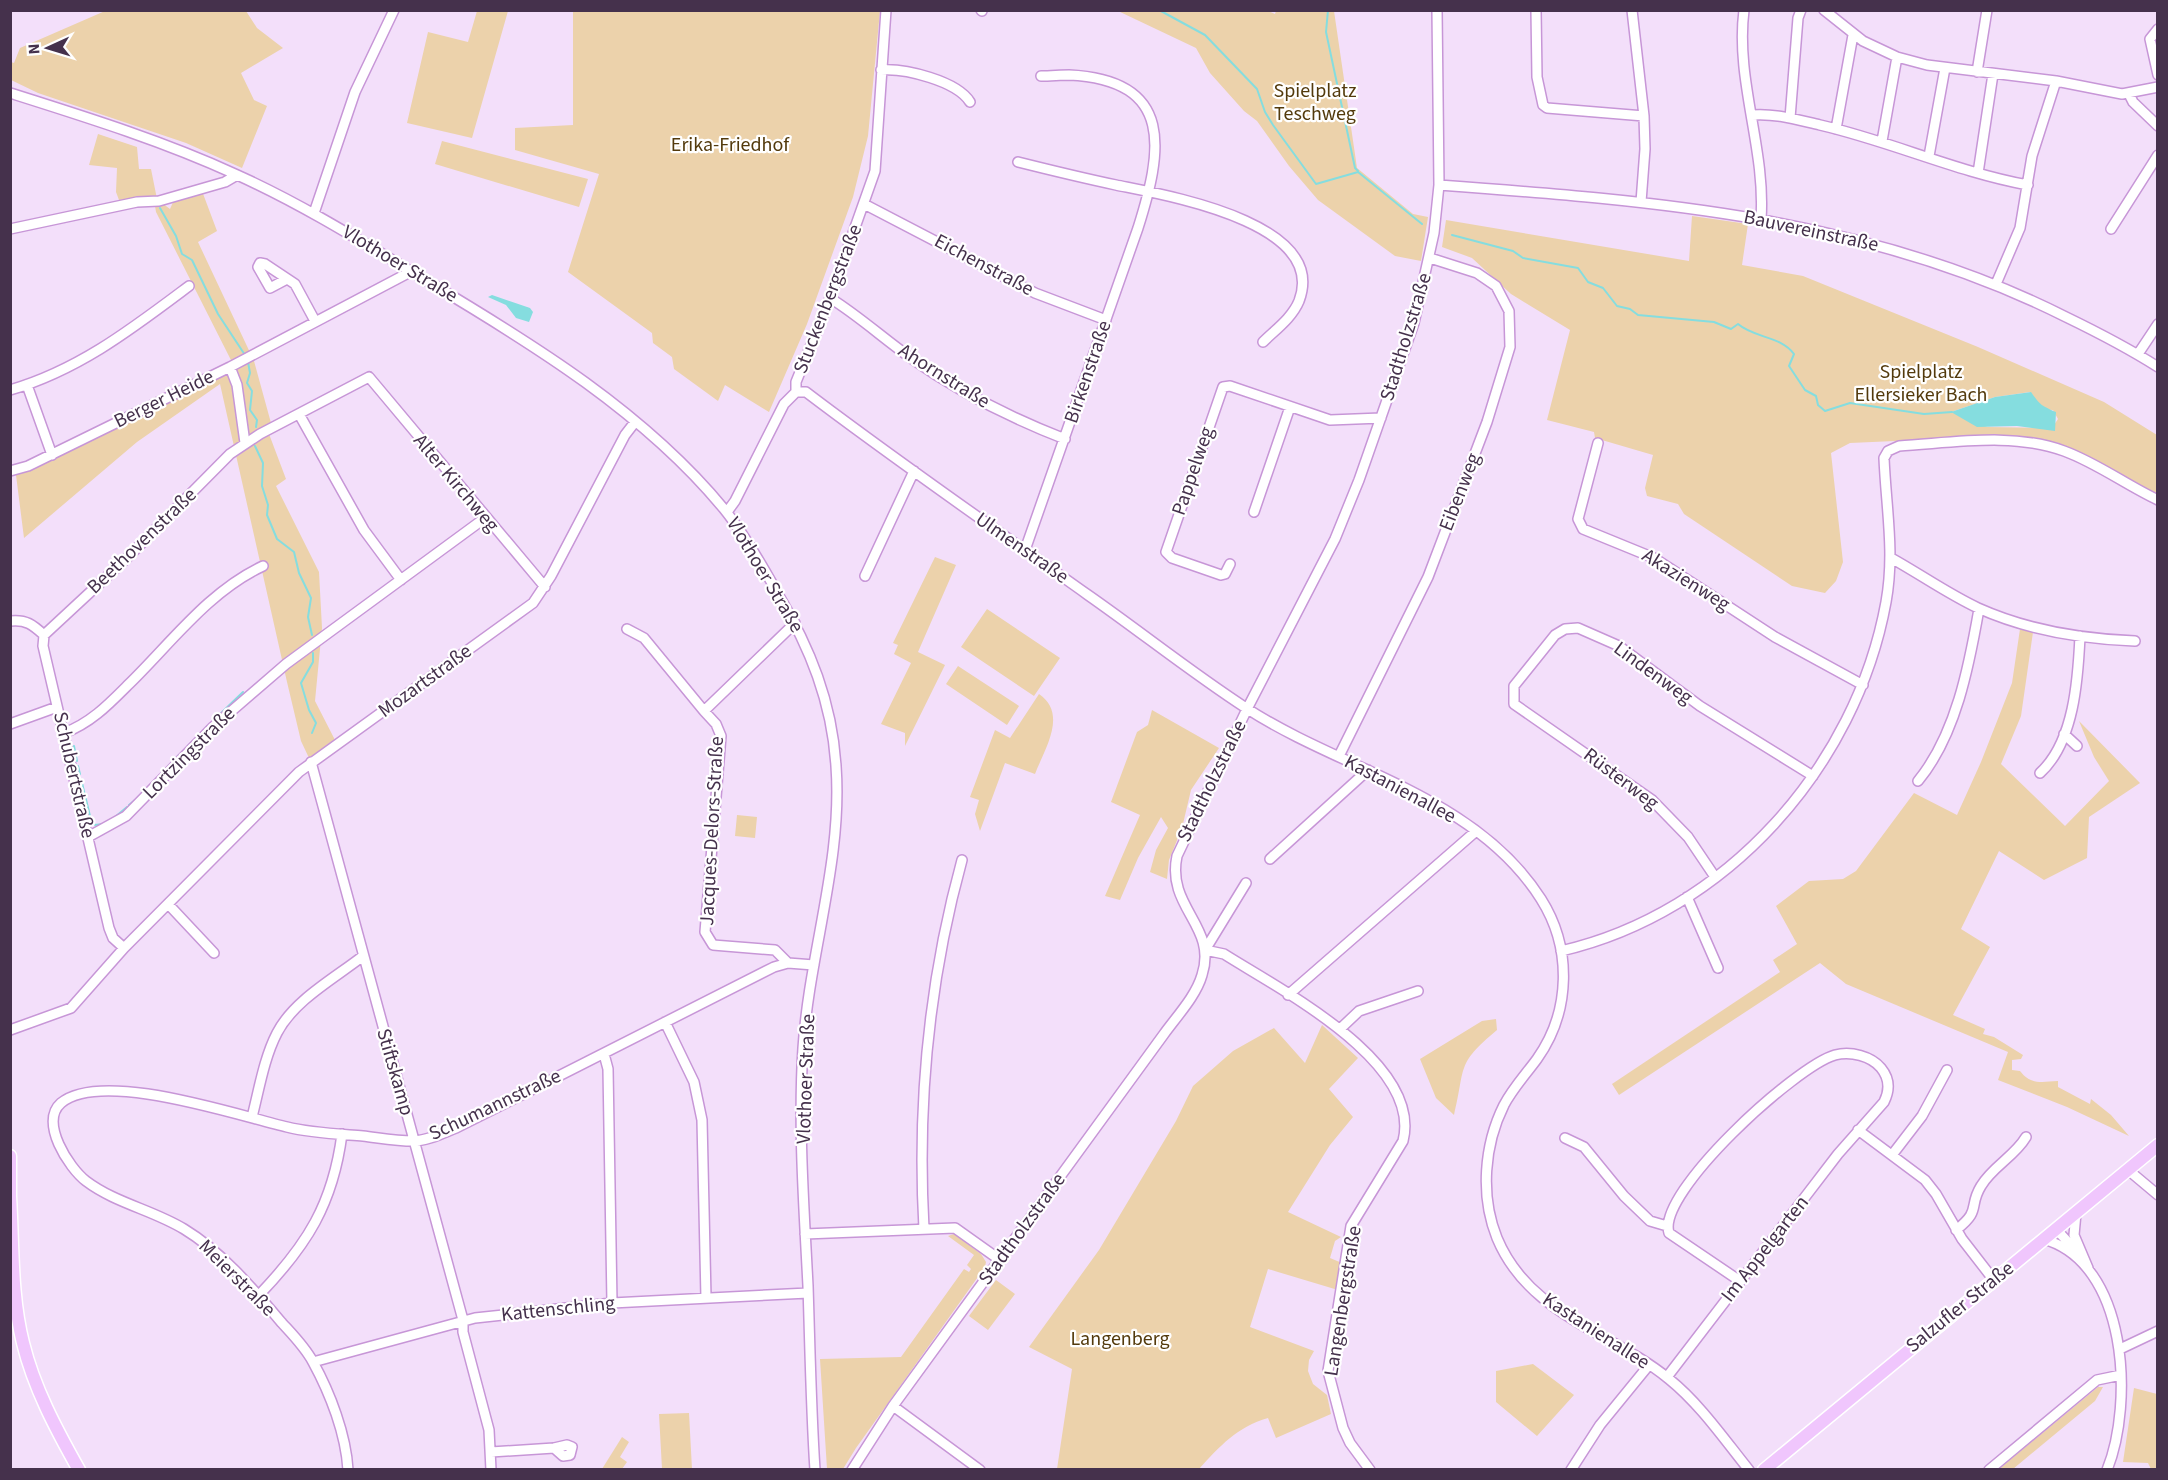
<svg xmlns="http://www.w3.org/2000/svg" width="2168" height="1480" viewBox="0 0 2168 1480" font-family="'Source Sans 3',sans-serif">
<rect width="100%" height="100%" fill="#f3dffa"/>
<path fill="#ecd2ab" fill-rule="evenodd" d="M 105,11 L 246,11 L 257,28 L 283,48 L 241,73 L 254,100 L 267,106 L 242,168 L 186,143 L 38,93 L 11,80 L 11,62 L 14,63 L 20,48 Z
M 477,11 L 508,11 L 472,138 L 407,123 L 428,32 L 468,42 Z
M 573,11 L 880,11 L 868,136 L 853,197 L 807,324 L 769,412 L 725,385 L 718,401 L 674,369 L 672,357 L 653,343 L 652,333 L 568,272 L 599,174 L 515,150 L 515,128 L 573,125 Z
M 1268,11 L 1275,14 L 1276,11 L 1334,11 L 1357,168 L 1413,214 L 1428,217 L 1421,261 L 1395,256 L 1318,200 L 1289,166 L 1257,121 L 1244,111 L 1210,73 L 1196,48 L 1118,11 Z
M 98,134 L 137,147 L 139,169 L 151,169 L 157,199 C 143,200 133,198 119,200 L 116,192 L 117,168 L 89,165 Z
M 442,141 L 588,179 L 579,207 L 435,164 Z
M 202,191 L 217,231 L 198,242 L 254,361 L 271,423 L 266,426 L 286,479 L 276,486 L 319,572 L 322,628 L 315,701 L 335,740 L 309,758 L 301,741 L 287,682 L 220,384 L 137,442 L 24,538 L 16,475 L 236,370 L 156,212 L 155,206 L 162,203 L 170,209 L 174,200 Z
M 1692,216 L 1748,224 L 1742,265 L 1803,276 L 1978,347 L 2104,402 L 2157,435 L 2157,497 L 2059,443 L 2007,436 L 1850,443 L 1831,453 L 1843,562 L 1836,581 L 1825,593 L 1792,586 L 1684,514 L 1678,504 L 1647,496 L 1645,488 L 1653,455 L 1595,438 L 1594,432 L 1547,420 L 1570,330 L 1511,294 L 1472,258 L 1442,247 L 1446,220 L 1689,261 ZM 2030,392 C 2037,400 2040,410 2053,410 L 2058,419 L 2052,428 L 1987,427 L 1951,412 L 1995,397 Z
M 935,557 L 956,565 L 918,652 L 945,665 L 905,746 L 905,733 L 881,724 L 911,663 L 894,654 L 898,645 L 893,643 Z
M 987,609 L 1060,658 L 1034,696 L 961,647 Z
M 2020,629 L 2033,632 L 2021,716 L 2001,764 L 2065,826 L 2109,781 L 2094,757 L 2079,721 L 2140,783 L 2089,817 L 2087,858 L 2044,880 L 1999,851 L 1961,929 L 1990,947 L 1953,1015 L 1985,1029 L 1983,1034 L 1994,1037 L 2023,1055 L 2021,1059 L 2012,1060 L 2012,1070 L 2020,1071 C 2031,1085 2041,1082 2058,1081 L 2058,1087 L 2090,1104 L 2091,1099 L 2111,1115 L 2129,1136 L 2067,1107 L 1998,1080 L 2008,1052 L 1846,984 L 1820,963 L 1619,1095 L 1612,1084 L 1780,972 L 1773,960 L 1797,944 L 1776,906 L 1809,881 L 1843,879 L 1856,871 L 1914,793 L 1957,815 L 1981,762 L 2012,683 Z
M 958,666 L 1019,706 L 1007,725 L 946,684 Z
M 1039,694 C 1068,714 1045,748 1035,774 L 1005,763 L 980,831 L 975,814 L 979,800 L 970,797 L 995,730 L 1010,738 Z
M 1152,710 L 1219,748 L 1191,790 L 1182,828 L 1169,860 L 1167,879 L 1150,872 L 1156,850 L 1168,828 L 1161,817 L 1138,858 L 1120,900 L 1105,896 L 1140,815 L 1111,802 L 1137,732 L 1148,725 Z
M 737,815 L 757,817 L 755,838 L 735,836 Z
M 1496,1019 L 1497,1030 C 1455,1065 1466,1067 1454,1115 L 1436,1098 L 1420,1059 L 1482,1021 Z
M 1322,1025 L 1358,1058 L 1329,1089 L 1353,1117 L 1330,1145 L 1288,1212 L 1341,1237 L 1335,1241 L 1330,1258 L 1342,1263 L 1338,1290 L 1268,1269 L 1250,1327 L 1314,1351 L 1309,1360 L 1308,1371 L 1313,1384 L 1327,1395 L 1331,1414 L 1276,1438 L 1268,1418 C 1237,1427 1220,1446 1199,1469 L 1057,1469 L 1072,1369 L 1029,1347 L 1099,1250 L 1176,1121 L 1193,1086 L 1233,1051 L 1274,1028 L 1305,1063 Z
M 954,1234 L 981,1254 L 986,1262 L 985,1267 L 856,1448 L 843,1469 L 827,1469 L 820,1359 L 901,1357 L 964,1269 L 969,1272 L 971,1269 L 967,1265 L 974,1255 L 948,1236 Z
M 996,1280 L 1015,1294 L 988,1330 L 969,1316 Z
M 1533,1364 L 1574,1395 L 1537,1436 L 1496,1402 L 1496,1371 Z
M 2098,1387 L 2103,1387 L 2095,1401 L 2013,1469 L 1999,1469 Z
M 2134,1388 L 2157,1394 L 2157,1469 L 2151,1469 L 2148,1463 L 2123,1462 Z
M 689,1413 L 692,1469 L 662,1469 L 659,1414 Z
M 622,1437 L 629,1442 L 620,1457 L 627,1462 L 622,1469 L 602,1469 Z"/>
<path fill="#85dddf" d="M 492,295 L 530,308 L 533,312 L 529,322 L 516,318 L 506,305 L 488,297 Z
M 2031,392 C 2041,406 2041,405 2056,412 L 2055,431 L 2017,426 L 1977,427 L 1951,412 L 1995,397 Z"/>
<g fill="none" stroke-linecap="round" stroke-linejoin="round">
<path stroke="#85dddf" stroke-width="2" d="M 1159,10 L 1205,35 L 1257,89 L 1265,112 L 1273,125 L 1316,184 L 1358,172 L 1422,224
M 1328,10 L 1326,32 L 1355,168 L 1358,171
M 160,208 L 176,236 L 182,254 L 192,260 L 218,314 L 245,355
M 1452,235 L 1513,251 L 1523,258 L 1578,268 L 1588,282 L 1603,288 L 1617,306 L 1630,309 L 1638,315 L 1714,322 L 1731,329 L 1738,324 C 1754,338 1781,336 1794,354 L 1789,366 L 1805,390 L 1816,396 L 1818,405 L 1825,411 L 1850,403 L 1924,414 L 1952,412
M 248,362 L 250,373 L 247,383 L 252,391 L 250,410 L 257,420 L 256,427
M 255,446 L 263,463 L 262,486 L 268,505 L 267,515 L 277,539 L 294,552 L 299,573 L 311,598 L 308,617 L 312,635
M 218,716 L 243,692
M 204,730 L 207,726
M 312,733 L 316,723 L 309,710 L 301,683 L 313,662 L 313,653
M 74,746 L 77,761
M 187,747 L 200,734
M 78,766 L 80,774
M 167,768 L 179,755
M 82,783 L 90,816
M 129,805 L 135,800
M 115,817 L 127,807
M 91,819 L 95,825 L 103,824"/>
<g stroke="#c796d7" stroke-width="12">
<path id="minor" d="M 981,10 L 982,11
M 1536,10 L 1537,77 L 1543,105 L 1547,108 L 1644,116
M 1632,10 L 1644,116 L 1645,149 L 1641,202
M 1744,10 C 1735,80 1766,149 1761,219
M 1824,10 L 1863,41 L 1897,57 L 1927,65 L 2056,81 L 2122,94 L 2158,87
M 2158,29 L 2150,39 L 2158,75
M 881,70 C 905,68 957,81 970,102
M 1977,72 L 1987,10
M 10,93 C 86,117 163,141 235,174 C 302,204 364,243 427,281 C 533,344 645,413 724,509 C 745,535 762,565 778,594 C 810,648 832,702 836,766 C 843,860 809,954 803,1048 C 798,1126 804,1207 808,1286 C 810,1347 811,1409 815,1470
M 2129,94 L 2133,102 L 2158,126
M 1752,115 C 1775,113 1798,120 1820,125 C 1890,141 1957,172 2028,185
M 1790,118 L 1798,18 L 1801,10
M 1836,129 L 1853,35
M 1882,141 L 1897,57
M 1929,156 L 1945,68
M 1018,162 C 1050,170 1083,178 1116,185 C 1164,195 1329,222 1299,301 C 1292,318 1275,330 1263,342
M 1978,173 L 1993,74
M 1439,185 C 1656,201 1868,217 2066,317 C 2097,332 2128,348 2158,367
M 864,204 L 1035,293 L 1106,320
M 314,213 L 355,92 L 394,10
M 10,229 L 137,202 L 159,201 L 225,182 L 237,175
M 2111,229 L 2158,155
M 287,279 L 270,288 L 258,267 L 260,263 L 265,264 L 295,284 L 315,321
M 1996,284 L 2020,228 L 2032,156 L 2056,81
M 830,298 C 859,316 884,339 911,358 C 959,392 1011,418 1065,439
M 2138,354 L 2158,324
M 230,367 L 237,385 L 245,443
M 27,385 L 52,455
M 10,390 C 79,370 133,328 189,286
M 796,392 L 806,392 C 898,462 994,528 1088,595 C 1141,632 1192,673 1246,708 C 1343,771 1475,795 1541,899 C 1572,948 1571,1011 1537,1059 C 1526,1074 1513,1088 1504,1105 C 1484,1145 1480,1196 1497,1238 C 1529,1315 1610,1331 1669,1379 C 1700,1404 1724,1439 1749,1470
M 299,414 L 364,530 L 401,580
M 1598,443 L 1578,519 L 1583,529 L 1654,558 L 1775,637 L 1863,685
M 10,471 L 28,466 L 230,367 L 412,271
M 727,512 L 735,501 L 784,404 L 796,392 L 796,382 L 830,298 L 875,171 L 886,10
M 1254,512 L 1290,407
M 1025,550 L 1138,228 C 1162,152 1176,80 1069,75 C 1060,75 1051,76 1041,76
M 1891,558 C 1920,574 1948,594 1978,608 C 2027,630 2082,639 2135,641
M 1230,564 L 1225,574 L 1221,575 L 1172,558 L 1166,552 L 1223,387 L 1230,386 L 1330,420 L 1381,418
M 865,576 L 914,471
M 10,621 C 26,619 33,625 44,635 L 43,646 L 109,928 L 113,938 L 124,948
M 627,629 L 644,638 L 704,711 L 795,623
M 44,635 L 127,558 L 230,454 L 260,434 L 369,377 L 545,587
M 704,711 L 716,724 L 721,736 L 705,932 L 713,945 L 775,950 L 788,963
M 10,724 L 57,707
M 64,733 C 91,723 109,704 129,684 C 171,643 209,591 263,566
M 2064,734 L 2077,746
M 1339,756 L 1428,577 L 1487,422 L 1510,347 L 1509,311 L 1496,286 L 1477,273 L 1430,258
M 311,762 L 463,1320 L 463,1332 L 489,1430 L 491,1470
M 2040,773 C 2074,742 2078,680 2080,636
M 1918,781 C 1956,735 1969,666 1979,609
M 88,837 L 126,816 L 213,727 L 286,664 L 485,518
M 1270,859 L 1368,770
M 1715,877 L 1688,837 L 1652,800 L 1514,704 L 1514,686 L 1555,635 L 1565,629 L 1578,628 L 1619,646 L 1700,706 L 1813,776
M 1687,897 L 1718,968
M 168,904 L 214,953
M 1205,950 L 1224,954 C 1279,989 1423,1062 1403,1141 L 1351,1226 L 1328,1371 L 1343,1428 L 1350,1443 L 1370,1470
M 1205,950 L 1246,883
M 1561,951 C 1726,913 1856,767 1886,602 C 1895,553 1886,507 1884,458 L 1888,451 L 1899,446 C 1952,443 2013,432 2064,451 C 2097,463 2126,485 2158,500
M 1288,995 L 1475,832
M 665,1022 L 694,1082 L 702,1120 L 706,1298
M 1340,1029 L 1359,1011 L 1418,991
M 10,1030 L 71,1008 L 124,948 L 299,772 L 533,603 L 551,576 L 625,435 L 635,422
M 604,1054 L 608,1069 L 612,1303
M 252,1117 C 259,1090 264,1058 277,1033 C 294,1000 335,978 363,956
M 1858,1130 L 1925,1180 L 1936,1194 L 1962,1239 L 1993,1279
M 1565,1138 L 1584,1147 L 1624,1196 L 1650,1221 L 1667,1226
M 1892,1155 L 1922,1116 L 1947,1070
M 2127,1169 L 2158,1195
M 2076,1213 L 2074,1235 L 2088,1268
M 924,1229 C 917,1105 929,980 962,860
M 2056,1229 L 2078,1253
M 1956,1230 C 1982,1210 1968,1207 1981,1186 C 1992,1167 2015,1156 2026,1137
M 805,1234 L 955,1228 L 1000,1260
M 2043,1239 C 2128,1262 2134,1403 2107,1470
M 259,1295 C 307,1245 333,1204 342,1134
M 2120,1349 L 2158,1331
M 313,1362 L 475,1318 L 612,1303 L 808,1293
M 1667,1377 L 1838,1154 L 1884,1102 C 1890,1090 1890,1079 1881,1068 C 1871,1056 1851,1051 1835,1055 C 1796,1066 1656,1193 1669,1233 L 1740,1281
M 893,1406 L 980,1470
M 491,1452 L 554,1448 L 567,1445 L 572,1447 L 570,1455 L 563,1456 L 554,1448
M 348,1470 C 346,1434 330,1393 313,1362 C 305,1347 293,1335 282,1323 C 253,1289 222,1252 184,1229 C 153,1210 115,1203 86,1181 C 69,1168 39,1122 61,1103 C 102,1069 239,1116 287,1127 C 311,1133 338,1134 363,1136 C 380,1138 397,1141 413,1141 C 427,1141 443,1133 456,1128 L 774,967 L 788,963 L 814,965
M 852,1470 L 893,1406 L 1164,1034 C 1177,1016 1196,996 1202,975 C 1218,926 1166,908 1177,856 L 1247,709 L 1335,539 L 1359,480 L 1414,323 L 1434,233 L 1439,185 L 1437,10
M 1571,1470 L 1600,1425 L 1649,1365
M 1989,1470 L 2097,1380 L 2121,1375"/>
</g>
<g stroke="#fff" stroke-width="15">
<path id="major" d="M 10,1156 L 10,1195
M 10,1196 C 13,1245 11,1296 23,1343 C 34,1388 56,1429 79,1470
M 1764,1470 L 2158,1145"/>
</g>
<use href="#minor" stroke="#fff" stroke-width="9"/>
<use href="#major" stroke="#f0c6fd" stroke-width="12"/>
</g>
<g text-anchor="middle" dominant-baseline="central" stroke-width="4.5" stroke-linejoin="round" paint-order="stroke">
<g font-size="20" fill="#533a0c" stroke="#fff">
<text x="1315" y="91">Spielplatz<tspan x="1315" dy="23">Teschweg</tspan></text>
<text x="730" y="145">Erika-Friedhof</text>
<text x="1921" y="372">Spielplatz<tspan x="1921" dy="23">Ellersieker Bach</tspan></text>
<text x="1120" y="1339">Langenberg</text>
</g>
<g font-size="20" fill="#45314c" stroke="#fff">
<text transform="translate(1811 231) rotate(12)">Bauvereinstraße</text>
<text transform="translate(400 264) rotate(31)">Vlothoer Straße</text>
<text transform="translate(984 265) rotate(28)">Eichenstraße</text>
<text transform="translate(828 299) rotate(-69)">Stuckenbergstraße</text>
<text transform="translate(1406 337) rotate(-73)">Stadtholzstraße</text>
<text transform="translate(1088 372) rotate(-71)">Birkenstraße</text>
<text transform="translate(944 376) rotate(32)">Ahornstraße</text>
<text transform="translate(164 399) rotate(-26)">Berger Heide</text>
<text transform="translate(1193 471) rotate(-71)">Pappelweg</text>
<text transform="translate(456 483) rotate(50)">Alter Kirchweg</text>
<text transform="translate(1460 492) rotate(-69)">Eibenweg</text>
<text transform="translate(142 541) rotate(-44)">Beethovenstraße</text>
<text transform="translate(1022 548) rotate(35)">Ulmenstraße</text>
<text transform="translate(765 575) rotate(59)">Vlothoer Straße</text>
<text transform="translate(1686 580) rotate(32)">Akazienweg</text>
<text transform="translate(1653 673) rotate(36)">Lindenweg</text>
<text transform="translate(425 681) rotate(-36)">Mozartstraße</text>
<text transform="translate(189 753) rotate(-45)">Lortzingstraße</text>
<text transform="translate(74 775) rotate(77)">Schubertstraße</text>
<text transform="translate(1621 779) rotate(37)">Rüsterweg</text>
<text transform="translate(1212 781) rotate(-64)">Stadtholzstraße</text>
<text transform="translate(1400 789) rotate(28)">Kastanienallee</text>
<text transform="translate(712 831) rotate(-87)">Jacques-Delors-Straße</text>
<text transform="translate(395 1072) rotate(74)">Stiftskamp</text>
<text transform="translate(806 1079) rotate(-88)">Vlothoer Straße</text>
<text transform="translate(495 1105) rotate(-25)">Schumannstraße</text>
<text transform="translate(1022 1229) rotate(-54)">Stadtholzstraße</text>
<text transform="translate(1765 1249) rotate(-52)">Im Appelgarten</text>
<text transform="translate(237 1278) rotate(45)">Meierstraße</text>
<text transform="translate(1343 1301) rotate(-81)">Langenbergstraße</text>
<text transform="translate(1960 1307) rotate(-39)">Salzufler Straße</text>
<text transform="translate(558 1309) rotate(-6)">Kattenschling</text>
<text transform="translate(1596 1331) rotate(33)">Kastanienallee</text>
</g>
</g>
<rect width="2168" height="1480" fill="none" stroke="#45314c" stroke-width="24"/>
<g transform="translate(48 48) rotate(266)" stroke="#ffffff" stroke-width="4.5" paint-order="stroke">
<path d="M0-4.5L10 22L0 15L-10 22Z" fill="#45314c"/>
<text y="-9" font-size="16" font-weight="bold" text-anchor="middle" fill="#45314c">N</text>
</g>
</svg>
